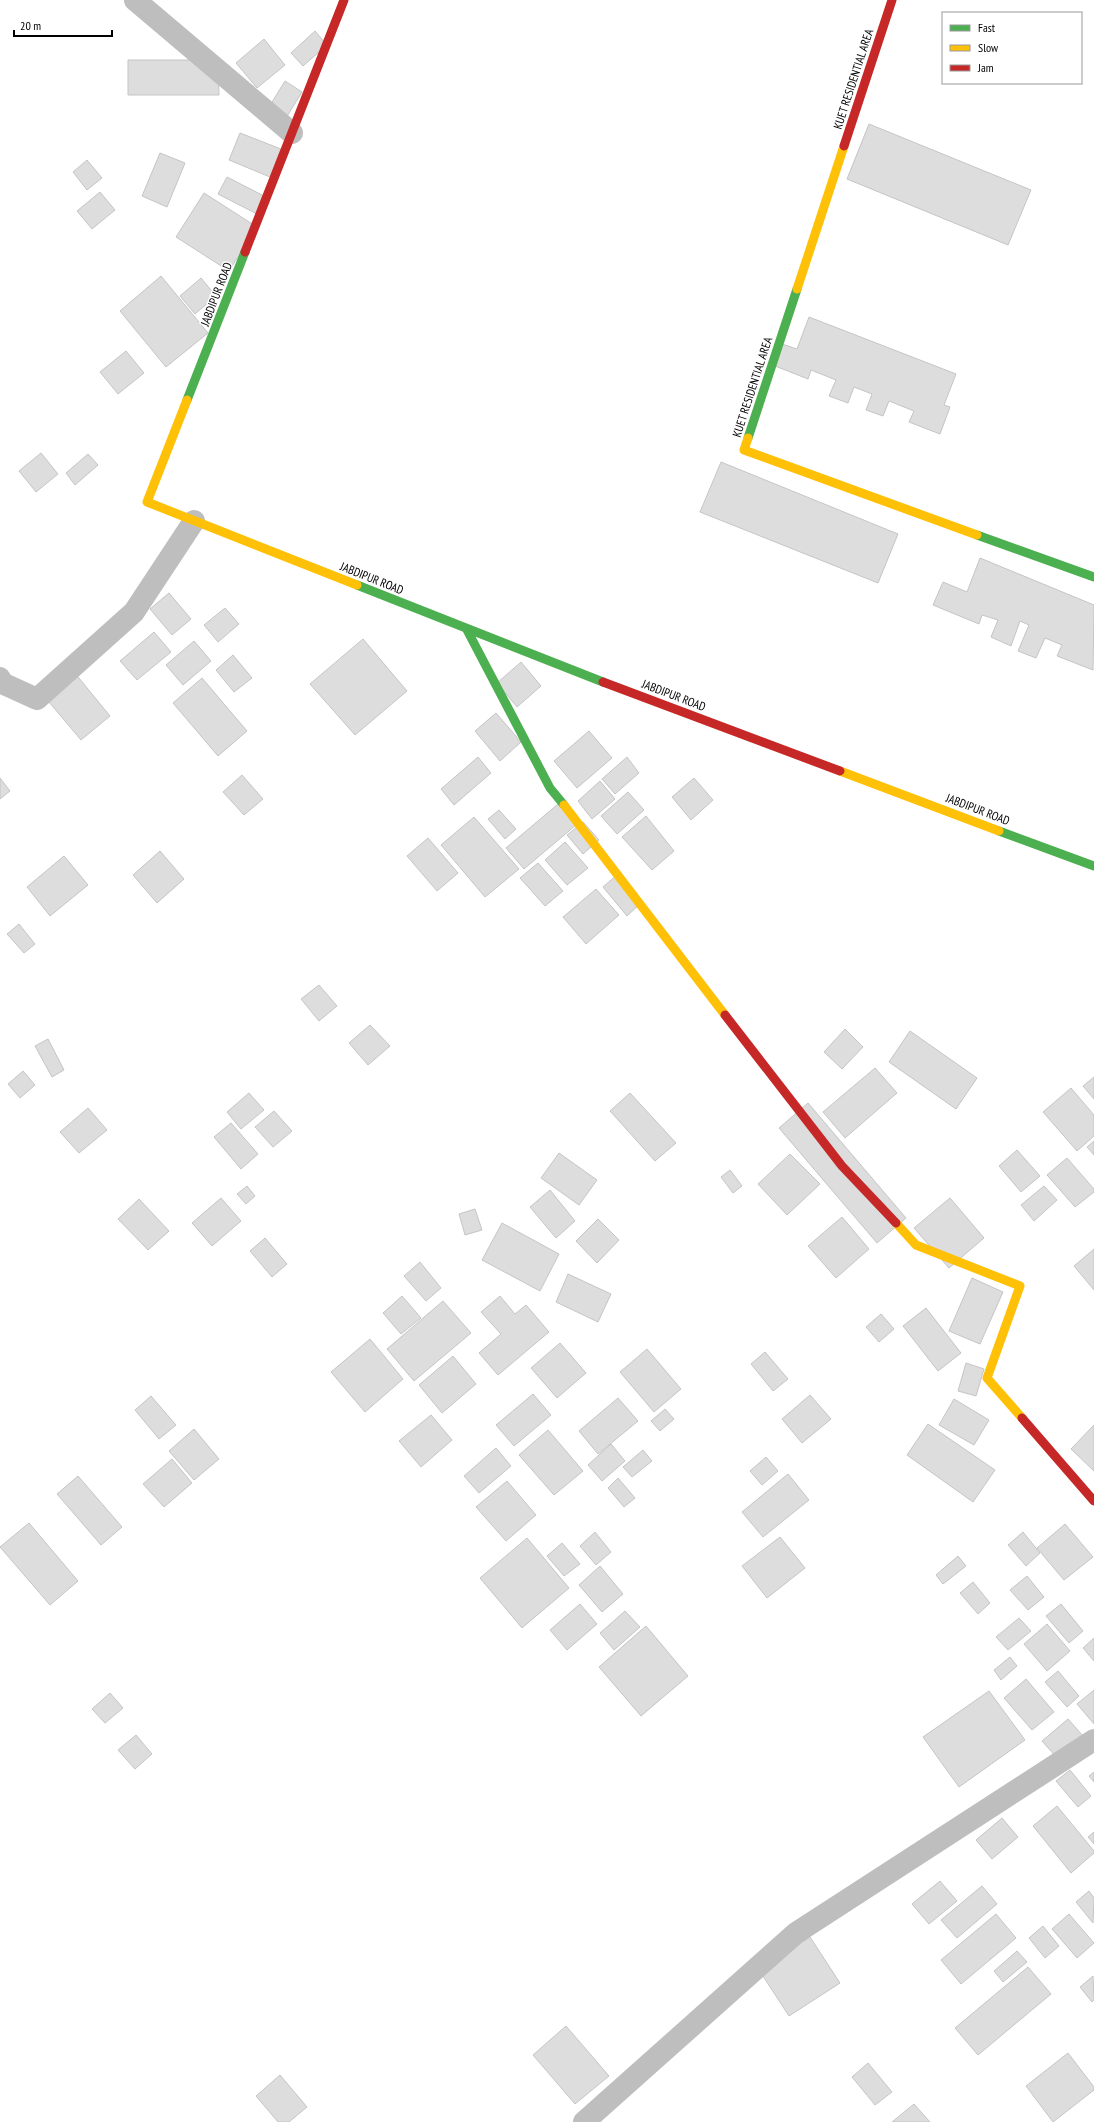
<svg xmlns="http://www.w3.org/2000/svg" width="1094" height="2122" viewBox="0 0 1094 2122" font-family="'PT Sans Narrow',sans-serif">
<rect width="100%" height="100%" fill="#fff"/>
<path fill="#ddd" stroke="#c5c5c5" d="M 315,31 L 327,45 L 303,66 L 291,53 Z
M 264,39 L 285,65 L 257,88 L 236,63 Z
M 128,60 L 218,60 L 219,95 L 128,95 Z
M 285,81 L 302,92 L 286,118 L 269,107 Z
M 869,124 L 1031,190 L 1008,245 L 847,179 Z
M 240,133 L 281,149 L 270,177 L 229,160 Z
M 160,153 L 185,163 L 167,207 L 142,196 Z
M 87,160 L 102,178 L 87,190 L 73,172 Z
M 227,177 L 266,197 L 257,214 L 218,194 Z
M 100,192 L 115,210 L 92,229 L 77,211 Z
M 204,193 L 257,227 L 229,271 L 176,237 Z
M 161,276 L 208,333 L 166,367 L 120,311 Z
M 201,278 L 216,296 L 195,314 L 180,296 Z
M 809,317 L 956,374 L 944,405 L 950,407 L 940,434 L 909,422 L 914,411 L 889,401 L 883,416 L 866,410 L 872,394 L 854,387 L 848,403 L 829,396 L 836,380 L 811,370 L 808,379 L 770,364 L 779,343 L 797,349 Z
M 126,351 L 144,373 L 118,394 L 100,372 Z
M 41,453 L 58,474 L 36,492 L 19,471 Z
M 88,454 L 98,465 L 75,485 L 66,473 Z
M 721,462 L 898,534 L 878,583 L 700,512 Z
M 980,558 L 1094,605 L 1093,670 L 1057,656 L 1062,645 L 1045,638 L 1036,658 L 1018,651 L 1029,625 L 1020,621 L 1011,646 L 991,637 L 998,620 L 982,615 L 979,624 L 933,605 L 943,582 L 967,592 Z
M 169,593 L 191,619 L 172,635 L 150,609 Z
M 225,608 L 239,624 L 218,642 L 204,625 Z
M 154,632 L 171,652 L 137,680 L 120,661 Z
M 363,639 L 407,691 L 355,735 L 310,684 Z
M 194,641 L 211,661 L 183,685 L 166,665 Z
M 233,655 L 252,678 L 234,692 L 216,670 Z
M 521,662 L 541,686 L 517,707 L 497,683 Z
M 74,672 L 110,716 L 81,740 L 44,696 Z
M 202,678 L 247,731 L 218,756 L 173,703 Z
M 496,713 L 521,742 L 500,761 L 475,731 Z
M 589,731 L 612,758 L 577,788 L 554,761 Z
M 478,757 L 491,773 L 454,805 L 441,789 Z
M 627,757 L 639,773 L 615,794 L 602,779 Z
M 242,775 L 263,799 L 244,815 L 223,792 Z
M 0,778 L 10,791 L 0,799 Z
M 694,778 L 713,800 L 691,820 L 672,797 Z
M 600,781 L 615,799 L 592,819 L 578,801 Z
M 628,792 L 644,810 L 617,834 L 601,816 Z
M 558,804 L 576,825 L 524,869 L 506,848 Z
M 499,810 L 516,829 L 505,839 L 488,819 Z
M 646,816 L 674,851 L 652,870 L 622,837 Z
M 474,817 L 519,869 L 485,897 L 441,845 Z
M 583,822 L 599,840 L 583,854 L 567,835 Z
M 428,838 L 458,873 L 437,891 L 407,856 Z
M 565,842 L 588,868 L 567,885 L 545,860 Z
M 160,851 L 184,879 L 157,903 L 133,875 Z
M 64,856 L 88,885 L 50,916 L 27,887 Z
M 538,863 L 563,891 L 545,906 L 520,878 Z
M 618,874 L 642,902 L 627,916 L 603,887 Z
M 596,889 L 619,915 L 586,944 L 563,917 Z
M 19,924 L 35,944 L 24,953 L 7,934 Z
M 319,985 L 337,1006 L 319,1021 L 301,999 Z
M 370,1025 L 390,1046 L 368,1065 L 349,1043 Z
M 845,1029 L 863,1047 L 842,1069 L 824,1052 Z
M 910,1031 L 977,1078 L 956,1109 L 889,1062 Z
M 48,1039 L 64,1070 L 52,1077 L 35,1046 Z
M 875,1068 L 897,1093 L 845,1138 L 823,1112 Z
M 23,1071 L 35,1085 L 20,1098 L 8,1084 Z
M 1094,1077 L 1094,1099 L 1083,1086 Z
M 1071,1088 L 1094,1115 L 1094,1136 L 1077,1151 L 1043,1112 Z
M 249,1093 L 264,1110 L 241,1129 L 227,1112 Z
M 630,1093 L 676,1143 L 655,1161 L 610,1111 Z
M 808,1103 L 906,1218 L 877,1243 L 779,1128 Z
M 88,1108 L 107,1130 L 79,1153 L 60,1132 Z
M 274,1111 L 292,1131 L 273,1147 L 255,1127 Z
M 231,1123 L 258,1154 L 241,1169 L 214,1137 Z
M 1094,1141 L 1094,1155 L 1087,1147 Z
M 1017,1150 L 1040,1176 L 1021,1192 L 999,1166 Z
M 559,1153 L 597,1180 L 579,1205 L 541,1178 Z
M 790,1154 L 820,1184 L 787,1215 L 758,1184 Z
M 1067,1158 L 1094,1189 L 1094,1192 L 1075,1207 L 1047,1175 Z
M 730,1170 L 742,1186 L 733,1193 L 721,1177 Z
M 247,1186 L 255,1196 L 246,1204 L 237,1194 Z
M 1044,1186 L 1057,1200 L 1034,1221 L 1021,1205 Z
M 550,1190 L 575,1221 L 556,1238 L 530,1207 Z
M 221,1198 L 241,1221 L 212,1246 L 192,1223 Z
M 950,1198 L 984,1238 L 949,1268 L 914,1228 Z
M 139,1199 L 169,1231 L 148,1250 L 118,1219 Z
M 475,1209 L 482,1230 L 465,1235 L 459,1214 Z
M 842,1217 L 869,1249 L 836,1278 L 808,1246 Z
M 598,1219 L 619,1240 L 597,1263 L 576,1241 Z
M 502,1223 L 559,1254 L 540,1291 L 482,1260 Z
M 265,1238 L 287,1264 L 272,1277 L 250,1251 Z
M 1094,1249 L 1094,1290 L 1074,1266 Z
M 420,1262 L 441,1288 L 426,1301 L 404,1276 Z
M 568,1274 L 611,1294 L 598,1322 L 556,1302 Z
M 972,1278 L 1003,1292 L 980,1344 L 949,1331 Z
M 402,1296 L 421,1318 L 401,1334 L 383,1313 Z
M 500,1296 L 515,1314 L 526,1305 L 549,1332 L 498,1375 L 479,1353 L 501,1334 L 481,1312 Z
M 443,1301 L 471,1333 L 414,1381 L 387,1349 Z
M 926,1308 L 961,1353 L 938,1371 L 903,1326 Z
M 881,1314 L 894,1329 L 879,1342 L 866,1327 Z
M 370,1339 L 403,1379 L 365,1412 L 331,1372 Z
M 560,1343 L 586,1373 L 557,1398 L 531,1368 Z
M 647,1349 L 681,1389 L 654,1412 L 620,1372 Z
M 765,1352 L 788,1379 L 773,1391 L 751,1364 Z
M 453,1356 L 476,1384 L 442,1413 L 419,1385 Z
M 966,1363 L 984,1369 L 976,1396 L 958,1391 Z
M 533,1394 L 551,1415 L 514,1446 L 496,1425 Z
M 810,1395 L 831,1419 L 802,1443 L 782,1419 Z
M 151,1396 L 176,1425 L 159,1439 L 135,1410 Z
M 618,1398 L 638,1421 L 598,1454 L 579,1431 Z
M 954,1399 L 989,1420 L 974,1445 L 939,1425 Z
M 665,1409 L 674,1419 L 660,1431 L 651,1421 Z
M 431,1415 L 452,1440 L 421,1467 L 399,1441 Z
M 928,1424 L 995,1470 L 973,1502 L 907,1455 Z
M 1094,1425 L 1094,1471 L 1071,1449 Z
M 194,1429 L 219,1459 L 194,1480 L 169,1451 Z
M 548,1430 L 583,1471 L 554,1495 L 519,1455 Z
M 611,1444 L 625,1461 L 602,1481 L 588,1465 Z
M 496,1448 L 511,1466 L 479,1493 L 464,1476 Z
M 643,1450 L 652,1461 L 632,1477 L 623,1467 Z
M 766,1457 L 778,1471 L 762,1485 L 750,1471 Z
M 172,1459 L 192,1483 L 164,1507 L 143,1484 Z
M 788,1474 L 809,1500 L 763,1537 L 742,1512 Z
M 78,1476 L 122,1527 L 101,1545 L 57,1494 Z
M 618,1478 L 635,1498 L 624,1507 L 608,1488 Z
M 507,1481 L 536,1515 L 506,1541 L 476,1507 Z
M 29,1523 L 78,1581 L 50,1605 L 0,1547 Z
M 1065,1524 L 1093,1557 L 1064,1580 L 1037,1548 Z
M 595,1532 L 611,1552 L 596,1565 L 580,1546 Z
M 1023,1532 L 1040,1553 L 1026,1566 L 1008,1545 Z
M 780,1537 L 805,1568 L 767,1598 L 742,1566 Z
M 527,1538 L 569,1588 L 522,1628 L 480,1578 Z
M 562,1543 L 580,1564 L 564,1576 L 547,1556 Z
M 958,1556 L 966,1566 L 943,1584 L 936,1575 Z
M 600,1566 L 623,1594 L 602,1612 L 579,1585 Z
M 1027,1576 L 1044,1597 L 1028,1610 L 1010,1590 Z
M 973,1582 L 990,1603 L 978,1614 L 960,1593 Z
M 580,1604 L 597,1624 L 567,1650 L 550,1630 Z
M 1061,1604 L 1083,1631 L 1069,1643 L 1046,1616 Z
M 625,1611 L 640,1627 L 614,1650 L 600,1633 Z
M 1019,1618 L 1031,1631 L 1008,1650 L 996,1637 Z
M 1047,1624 L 1070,1651 L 1047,1671 L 1024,1644 Z
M 646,1626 L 688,1676 L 641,1716 L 599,1667 Z
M 1094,1638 L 1094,1661 L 1083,1648 Z
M 1010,1657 L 1017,1666 L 1001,1680 L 994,1670 Z
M 1058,1671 L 1079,1696 L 1067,1707 L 1045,1682 Z
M 1026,1679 L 1054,1712 L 1032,1730 L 1004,1698 Z
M 1094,1690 L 1094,1724 L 1077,1704 Z
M 989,1691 L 1025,1740 L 959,1787 L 923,1737 Z
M 110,1693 L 123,1708 L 105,1723 L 92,1709 Z
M 1068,1719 L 1083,1736 L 1057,1758 L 1042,1741 Z
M 136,1735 L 152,1754 L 135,1769 L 118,1750 Z
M 1070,1770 L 1091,1796 L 1078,1807 L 1056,1781 Z
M 1094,1772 L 1094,1782 L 1089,1776 Z
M 1057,1806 L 1094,1851 L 1094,1853 L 1071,1873 L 1033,1826 Z
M 1002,1818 L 1018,1837 L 992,1859 L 976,1840 Z
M 1094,1832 L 1094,1844 L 1088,1837 Z
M 940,1881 L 957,1901 L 929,1924 L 912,1904 Z
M 982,1886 L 997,1904 L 957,1938 L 941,1920 Z
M 1089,1891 L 1094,1898 L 1093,1923 L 1076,1902 Z
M 996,1914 L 1016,1938 L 961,1984 L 941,1960 Z
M 1069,1914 L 1094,1943 L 1077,1958 L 1052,1929 Z
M 1043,1926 L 1059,1946 L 1045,1958 L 1029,1938 Z
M 810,1937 L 840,1983 L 789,2016 L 759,1970 Z
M 1017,1951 L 1027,1962 L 1003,1982 L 994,1971 Z
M 1028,1967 L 1051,1994 L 978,2055 L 955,2028 Z
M 1093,1976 L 1094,2000 L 1092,2002 L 1080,1987 Z
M 566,2026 L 609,2076 L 575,2104 L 533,2055 Z
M 1068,2053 L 1094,2087 L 1094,2090 L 1053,2122 L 1026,2086 Z
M 868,2063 L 892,2092 L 875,2105 L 852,2077 Z
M 280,2075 L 307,2107 L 289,2122 L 278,2122 L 256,2096 Z
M 914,2104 L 930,2122 L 892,2122 Z"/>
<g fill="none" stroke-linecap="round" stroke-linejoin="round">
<path stroke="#bebebe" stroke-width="22" d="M 135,0 L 292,133
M 0,678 L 2,683 L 37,699 L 134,612 L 194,521
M 584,2122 L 796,1933 L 1094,1740"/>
<path stroke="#4caf50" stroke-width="9" d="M 187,400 L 245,252
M 748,438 L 797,289
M 977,535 L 1094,577
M 357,585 L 603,682
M 466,628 L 550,788 L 564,805
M 999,831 L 1094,866"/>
<path stroke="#ffc107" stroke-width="9" d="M 797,289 L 844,146
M 187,400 L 147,502 L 357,585
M 748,438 L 744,450 L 977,535
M 840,771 L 999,831
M 564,805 L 725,1015
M 896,1223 L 916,1245 L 1020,1286 L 987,1378 L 1022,1418"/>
<path stroke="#c62828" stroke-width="9" d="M 844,146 L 892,0
M 245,252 L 344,0
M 603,682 L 840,771
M 725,1015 L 842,1166 L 896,1223
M 1022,1418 L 1094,1501"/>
</g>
<g text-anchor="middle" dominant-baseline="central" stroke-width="3" stroke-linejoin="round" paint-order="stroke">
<g font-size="12" fill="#000" stroke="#fff">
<text transform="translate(853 79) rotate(-72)">KUET RESIDENTIAL AREA</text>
<text transform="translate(216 294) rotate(-69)">JABDIPUR ROAD</text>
<text transform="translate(752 387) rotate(-72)">KUET RESIDENTIAL AREA</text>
<text transform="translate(372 578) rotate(22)">JABDIPUR ROAD</text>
<text transform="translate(674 695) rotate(21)">JABDIPUR ROAD</text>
<text transform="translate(978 809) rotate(21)">JABDIPUR ROAD</text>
</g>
</g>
<rect x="942" y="12" width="140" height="72" fill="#ffffff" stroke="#999999"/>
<rect x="950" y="25" width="20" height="6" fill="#4caf50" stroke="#999999"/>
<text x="978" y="32" font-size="12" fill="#000000">Fast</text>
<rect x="950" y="45" width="20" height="6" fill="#ffc107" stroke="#999999"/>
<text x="978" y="52" font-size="12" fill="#000000">Slow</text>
<rect x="950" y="65" width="20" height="6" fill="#c62828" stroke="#999999"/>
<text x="978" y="72" font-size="12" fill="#000000">Jam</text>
<path d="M14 30v6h98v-6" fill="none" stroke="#000000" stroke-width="2"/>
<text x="20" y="30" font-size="12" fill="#000000" stroke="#ffffff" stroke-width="3" paint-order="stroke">20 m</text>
</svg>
